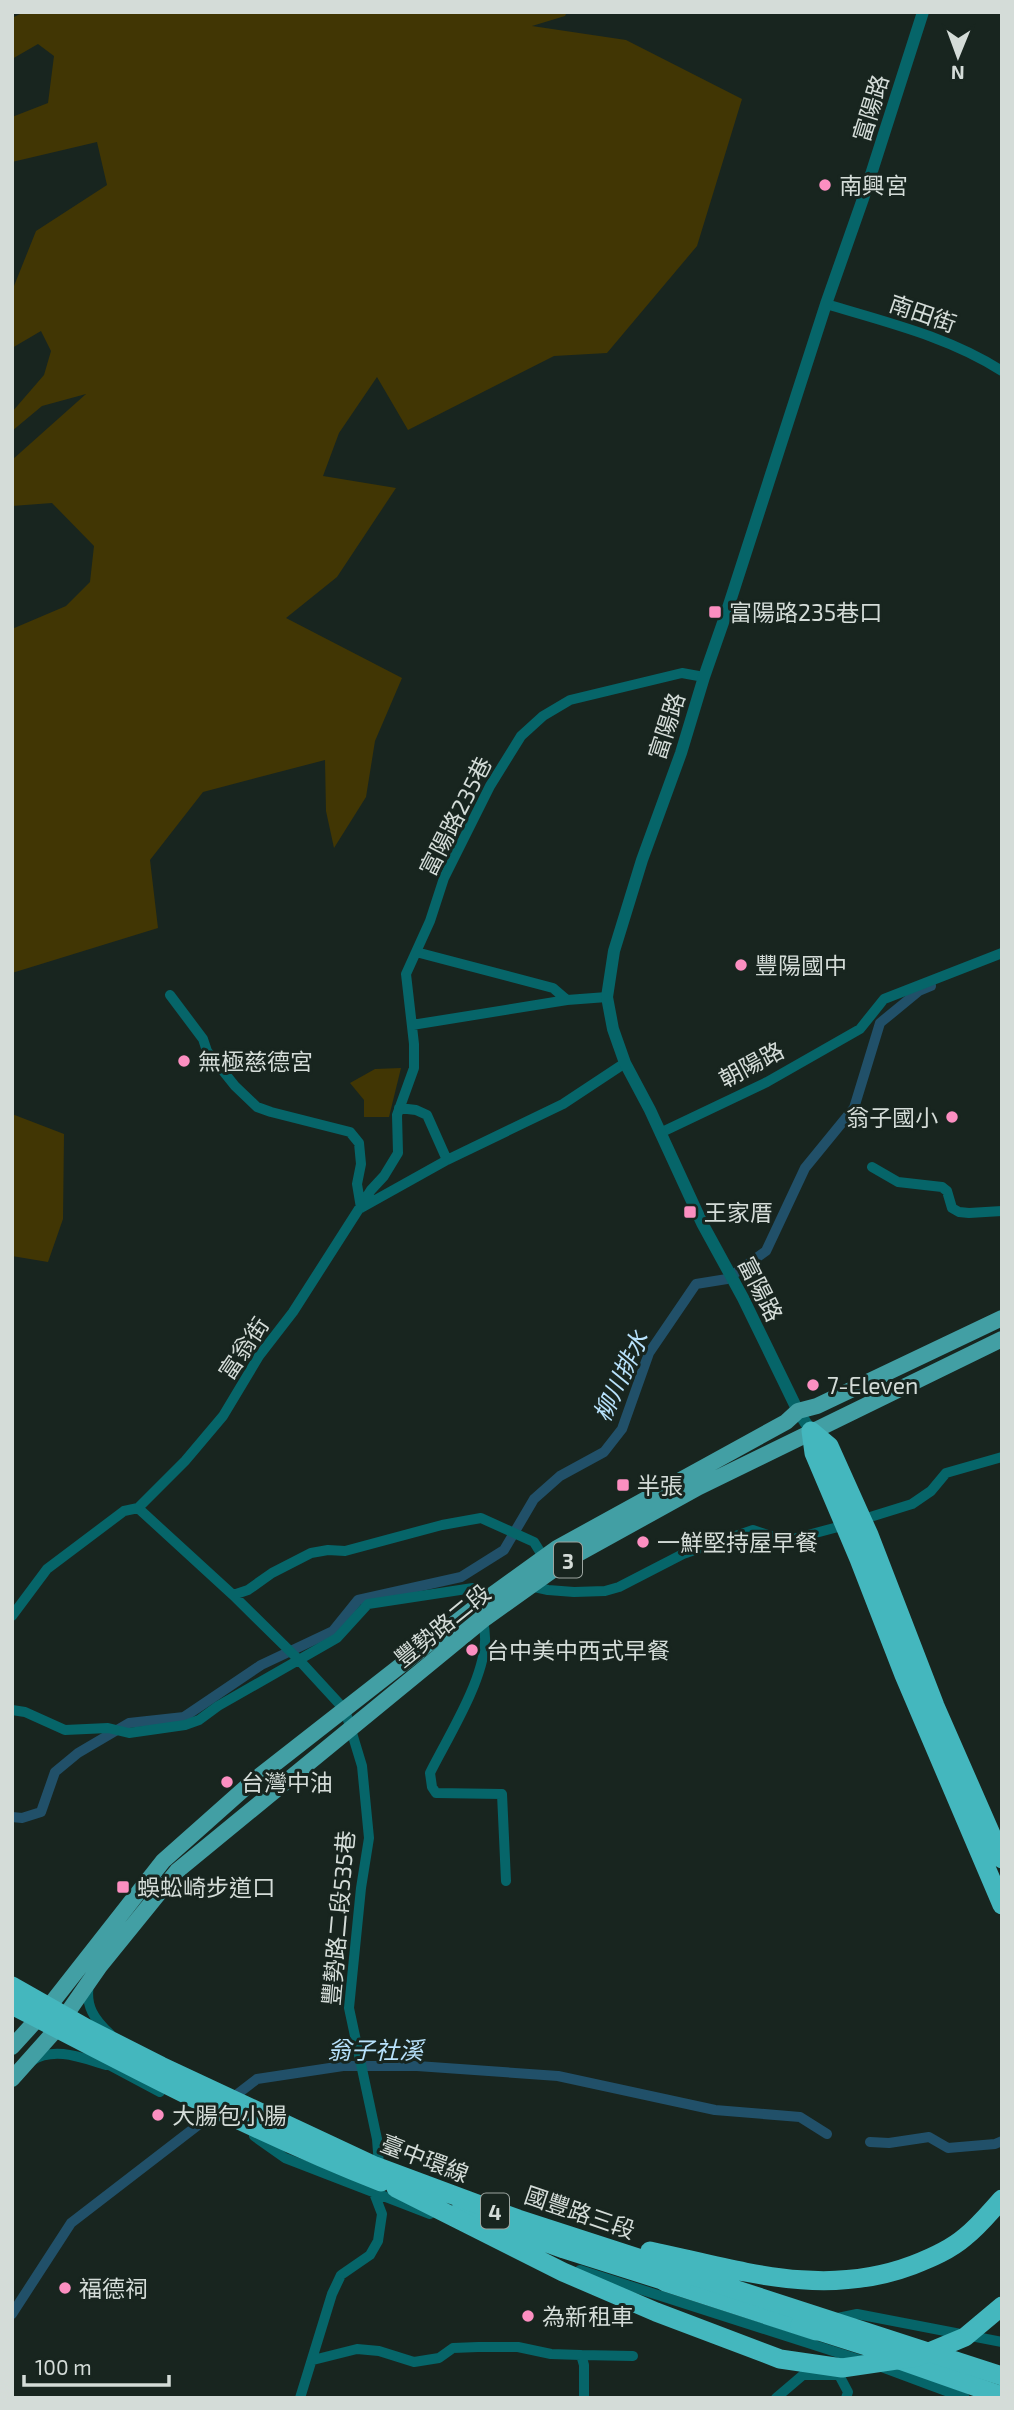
<svg xmlns="http://www.w3.org/2000/svg" width="1014" height="2410" viewBox="0 0 1014 2410" font-family="'Exo 2','Noto Sans TC',sans-serif">
<rect width="100%" height="100%" fill="#18251f"/>
<path fill="#413604" d="M 24,12 L 567,12 L 565,16 L 532,26 L 626,40 L 742,99 L 697,246 L 607,353 L 554,356 L 408,430 L 377,377 L 339,433 L 323,476 L 396,488 L 337,577 L 286,618 L 402,678 L 375,741 L 366,797 L 334,848 L 326,811 L 325,760 L 203,792 L 150,860 L 158,928 L 12,973 L 12,629 L 66,606 L 90,582 L 94,546 L 52,503 L 12,506 L 12,460 L 86,394 L 42,406 L 12,431 L 12,412 L 44,375 L 51,351 L 41,331 L 12,348 L 12,291 L 36,231 L 107,185 L 97,142 L 12,162 L 12,117 L 48,103 L 54,56 L 38,44 L 12,59 L 12,18 Z
M 401,1068 L 389,1117 L 364,1117 L 364,1100 L 350,1083 L 375,1069 Z
M 12,1114 L 64,1134 L 63,1219 L 48,1262 L 12,1256 Z"/>
<g fill="none" stroke-linecap="round" stroke-linejoin="round">
<path stroke="#215069" stroke-width="10" d="M 12,1817 L 22,1818 L 41,1812 L 55,1772 L 78,1753 L 129,1723 L 184,1717 L 261,1665 L 333,1631 L 358,1600 L 461,1577 L 504,1550 L 534,1499 L 560,1476 L 604,1452 L 622,1429 L 649,1353 L 696,1284 L 727,1279 L 766,1251 L 805,1168 L 854,1108 L 880,1023 L 919,991 L 931,986
M 231,2099 L 257,2079 L 343,2066 L 417,2066 L 558,2076 L 715,2110 L 800,2117 L 827,2134
M 870,2142 L 889,2143 L 929,2137 L 948,2148 L 995,2144 L 1002,2141
M 12,2314 L 71,2223 L 219,2109"/>
<path stroke="#066569" stroke-width="10" d="M 826,304 C 886,322 949,337 1002,371
M 416,952 L 553,988 L 567,1000
M 170,995 L 203,1039 L 207,1051 L 235,1086 L 257,1107 L 271,1112 L 350,1132 L 359,1143 L 361,1164 L 357,1184 L 361,1208
M 412,1025 L 567,1000 L 607,997
M 399,1108 L 416,1110 L 427,1115 L 447,1160
M 660,1133 L 767,1082 L 860,1029 L 884,999 L 1002,953
M 872,1167 L 898,1182 L 942,1187 L 947,1191 L 952,1208 L 959,1212 L 969,1213 L 1002,1211
M 361,1208 L 447,1160 L 563,1104 L 625,1063
M 138,1508 L 185,1461 L 223,1416 L 259,1356 L 293,1312 L 371,1190 L 384,1176 L 398,1153 L 397,1115 L 414,1068 L 414,1044 L 406,974 L 430,921 L 444,878 L 490,786 L 521,736 L 543,716 L 570,700 L 682,673 L 704,677
M 138,1508 L 233,1595 L 299,1660 L 345,1710 L 362,1766 L 369,1838 L 361,1888 L 349,2008 L 377,2139 L 379,2165 L 374,2193 L 382,2214 L 378,2241 L 370,2255 L 341,2275 L 332,2294 L 300,2398
M 867,1518 L 912,1504 L 931,1491 L 946,1473 L 1002,1457
M 530,1586 L 548,1590 L 574,1592 L 605,1591 L 619,1587 L 683,1554 L 753,1530 L 774,1537 L 793,1539 L 838,1527
M 233,1595 L 248,1590 L 272,1573 L 311,1553 L 328,1550 L 345,1551 L 442,1525 L 481,1518 L 534,1542 L 547,1563
M 12,1616 L 47,1569 L 124,1511 L 138,1508
M 12,1710 L 25,1712 L 65,1730 L 108,1728 L 129,1733 L 185,1725 L 199,1720 L 218,1706 L 337,1638 L 368,1604 L 473,1588 C 478,1605 486,1623 485,1642 C 483,1682 448,1737 430,1773 L 432,1787 L 436,1793 L 502,1794 L 506,1881
M 89,1984 C 85,2006 94,2019 110,2034
M 100,2060 L 160,2092
M 31,2061 C 55,2046 82,2058 106,2065
M 254,2136 L 285,2158 L 430,2214
M 580,2270 L 864,2361
M 833,2319 L 857,2314 L 1002,2342
M 581,2355 L 633,2356
M 313,2360 L 357,2349 L 379,2351 L 414,2362 L 439,2358 L 453,2348 L 478,2347 L 518,2347 L 551,2354 L 581,2355 L 584,2365 L 584,2398
M 879,2366 L 965,2398
M 839,2375 L 848,2392 L 846,2398
M 776,2398 L 803,2375 L 835,2375"/>
<path stroke="#066569" stroke-width="12" d="M 811,1431 L 798,1411 L 743,1298 L 702,1223 L 650,1110 L 625,1063 L 613,1029 L 607,997 L 614,951 L 642,860 L 681,753 L 704,677 L 726,614 L 826,304 L 865,193 L 923,12"/>
<path stroke="#429fa4" stroke-width="16" d="M 12,2047 L 50,2005 L 163,1861 L 253,1781 L 478,1605 L 557,1548 L 786,1422 L 798,1411 L 817,1406 L 1002,1318
M 12,2079 L 54,2032 L 100,1966 L 177,1871 L 483,1620 L 567,1560 L 699,1487 L 1002,1339"/>
<path stroke="#44b7be" stroke-width="19" d="M 811,1431 L 814,1453 L 859,1559 L 904,1675 L 1002,1905
M 811,1431 L 829,1446 L 869,1535 L 935,1706 L 1002,1859
M 459,2212 L 533,2239
M 665,2282 L 816,2331
M 894,2358 L 1002,2396"/>
<path stroke="#44b7be" stroke-width="19" d="M 12,1986 L 86,2028 L 161,2066 L 375,2166 L 518,2219 L 1002,2376
M 12,2005 C 133,2068 254,2132 381,2182
M 396,2188 L 563,2272 L 656,2312 L 780,2359 L 842,2368 L 917,2357 L 965,2337 L 1002,2306
M 517,2232 L 564,2249 L 681,2286
M 650,2251 C 740,2270 823,2299 913,2265 C 931,2258 950,2250 965,2237 C 979,2226 990,2212 1002,2199
M 800,2325 L 888,2353"/>
</g>
<g fill="#fc8fc1" stroke="#18251f" stroke-width="2.5">
<circle cx="825" cy="185" r="7"/>
<rect x="708" y="605" width="14" height="14" rx="3.5"/>
<circle cx="741" cy="965" r="7"/>
<circle cx="184" cy="1061" r="7"/>
<circle cx="952" cy="1117" r="7"/>
<rect x="683" y="1205" width="14" height="14" rx="3.5"/>
<circle cx="813" cy="1385" r="7"/>
<rect x="616" y="1478" width="14" height="14" rx="3.5"/>
<circle cx="643" cy="1542" r="7"/>
<circle cx="472" cy="1650" r="7"/>
<circle cx="227" cy="1782" r="7"/>
<rect x="116" y="1880" width="14" height="14" rx="3.5"/>
<circle cx="158" cy="2115" r="7"/>
<circle cx="65" cy="2288" r="7"/>
<circle cx="528" cy="2316" r="7"/>
</g>
<g text-anchor="middle" dominant-baseline="central" stroke-width="6" stroke-linejoin="round" paint-order="stroke">
<g fill="#18251f" stroke="#9ca5a0" stroke-width="2">
<rect x="554" y="1542.5" width="28" height="35" rx="5"/>
<rect x="481" y="2193.5" width="28" height="35" rx="5"/>
</g>
<g font-size="21" font-weight="bold" fill="#d4dcd8">
<text x="568" y="1560">3</text>
<text x="495" y="2211">4</text>
</g>
<g font-size="23" fill="#d4dcd8" stroke="#18251f">
<text transform="translate(870 108) rotate(-73)">富陽路</text>
<text transform="translate(923 313) rotate(19)">南田街</text>
<text transform="translate(666 726) rotate(-72)">富陽路</text>
<text transform="translate(455 816) rotate(-63)">富陽路235巷</text>
<text transform="translate(751 1064) rotate(-28)">朝陽路</text>
<text transform="translate(761 1289) rotate(63)">富陽路</text>
<text transform="translate(243 1348) rotate(-56)">富翁街</text>
<text transform="translate(442 1625) rotate(-39)">豐勢路二段</text>
<text transform="translate(338 1918) rotate(-85)">豐勢路二段535巷</text>
<text transform="translate(425 2158) rotate(21)">臺中環線</text>
<text transform="translate(580 2212) rotate(19)">國豐路三段</text>
</g>
<g font-size="23" fill="#d4dcd8" stroke="#18251f" text-anchor="start">
<text x="839" y="185">南興宮</text>
<text x="729" y="612">富陽路235巷口</text>
<text x="755" y="965">豐陽國中</text>
<text x="198" y="1061">無極慈德宮</text>
<text x="938" y="1117" text-anchor="end">翁子國小</text>
<text x="704" y="1212">王家厝</text>
<text x="827" y="1385">7-Eleven</text>
<text x="637" y="1485">半張</text>
<text x="657" y="1542">一鮮堅持屋早餐</text>
<text x="486" y="1650">台中美中西式早餐</text>
<text x="241" y="1782">台灣中油</text>
<text x="137" y="1887">蜈蚣崎步道口</text>
<text x="172" y="2115">大腸包小腸</text>
<text x="79" y="2288">福德祠</text>
<text x="542" y="2316">為新租車</text>
</g>
<g font-size="24" font-style="italic" fill="#b8e2fc" stroke="#18251f">
<text transform="translate(620 1376) rotate(-65)">柳川排水</text>
<text x="375" y="2049">翁子社溪</text>
</g>
</g>
<rect width="1014" height="2410" fill="none" stroke="#d4dcd8" stroke-width="28"/>
<g transform="translate(958 56) rotate(181)" stroke="#18251f" stroke-width="5" paint-order="stroke">
<path d="M0-5L12 26L0 18L-12 26Z" fill="#d4dcd8"/>
<text y="-10" font-size="19" font-weight="bold" text-anchor="middle" fill="#d4dcd8">N</text>
</g>
<path d="M24 2375v10h145v-10" fill="none" stroke="#d4dcd8" stroke-width="3.5"/>
<text x="35" y="2375" font-size="21" fill="#d4dcd8" stroke="#18251f" stroke-width="5" paint-order="stroke">100 m</text>
</svg>
